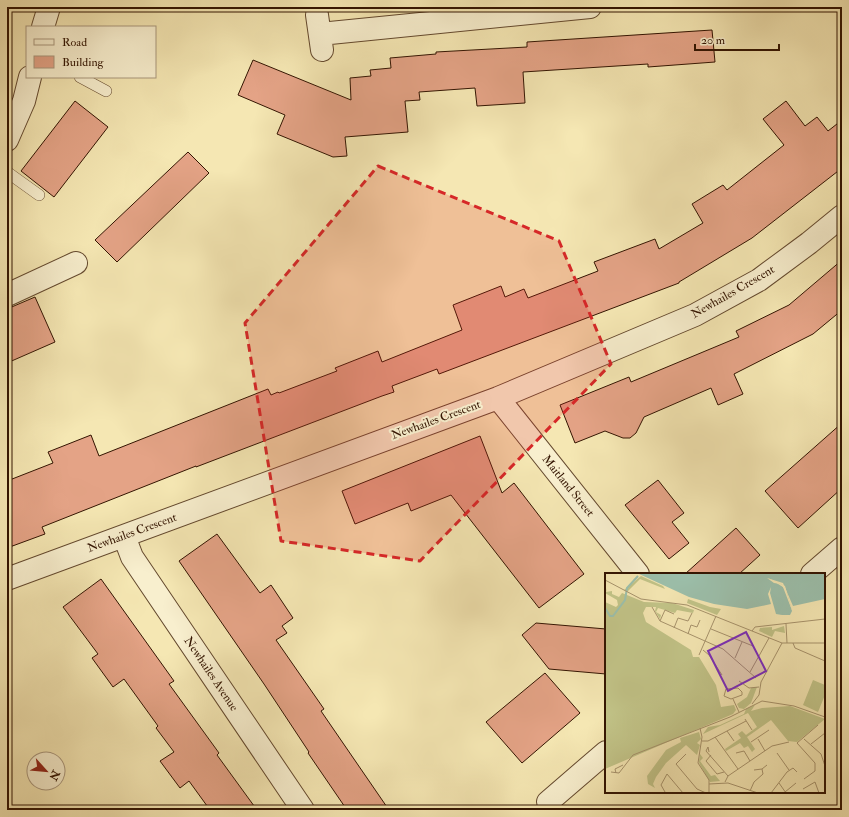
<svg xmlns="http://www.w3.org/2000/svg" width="849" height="817" viewBox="0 0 849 817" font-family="'IM FELL Double Pica',serif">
<rect width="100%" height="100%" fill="#f5e7b3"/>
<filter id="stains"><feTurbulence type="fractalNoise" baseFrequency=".005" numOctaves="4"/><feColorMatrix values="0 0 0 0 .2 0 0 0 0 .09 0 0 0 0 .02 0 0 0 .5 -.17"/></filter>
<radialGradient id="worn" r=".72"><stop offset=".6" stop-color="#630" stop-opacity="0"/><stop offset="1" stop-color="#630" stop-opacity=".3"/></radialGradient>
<path fill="#e4a386" stroke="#331401" d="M 712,30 L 715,62 L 648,67 L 648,64 L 523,72 L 525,103 L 477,106 L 475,88 L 419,92 L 420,100 L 405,101 L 408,132 L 345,137 L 347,156 L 333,157 L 277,134 L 285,115 L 238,95 L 253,60 L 351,100 L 350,78 L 371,76 L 370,70 L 391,68 L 390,58 L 436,54 L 436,52 L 527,47 L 527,42 Z
M 75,101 L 108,127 L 54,197 L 21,171 Z
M 786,101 L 805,126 L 817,117 L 828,131 L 842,120 L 842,168 L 752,238 L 679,282 L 679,283 L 439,374 L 437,369 L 392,386 L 394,392 L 382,396 L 196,467 L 196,466 L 42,527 L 45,534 L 7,548 L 7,481 L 53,463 L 48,452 L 91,435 L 99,456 L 268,389 L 271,395 L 278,392 L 279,393 L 337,371 L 335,368 L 378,351 L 382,362 L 462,330 L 453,305 L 501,286 L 505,297 L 524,289 L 528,298 L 598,271 L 594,262 L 655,239 L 659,249 L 703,223 L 692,204 L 723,185 L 727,190 L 784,145 L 763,119 Z
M 188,152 L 209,173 L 117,262 L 95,240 Z
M 842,260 L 842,310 L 813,334 L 734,374 L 743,394 L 718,405 L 711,388 L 644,417 L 636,433 L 630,438 L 623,438 L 605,431 L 575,443 L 560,405 L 629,377 L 631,382 L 739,337 L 736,331 L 789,305 Z
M 35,297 L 55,342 L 7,363 L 7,309 Z
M 842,423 L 842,488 L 798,528 L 765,491 Z
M 480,436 L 502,493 L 514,483 L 584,574 L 539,608 L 451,495 L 411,511 L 408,503 L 355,524 L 342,491 Z
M 658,480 L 684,513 L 672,522 L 689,543 L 669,559 L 625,505 Z
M 736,528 L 760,555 L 739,574 L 685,574 Z
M 217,534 L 260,593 L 271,585 L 293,618 L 282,626 L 287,633 L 276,640 L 324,709 L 321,711 L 389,810 L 347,810 L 308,753 L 309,752 L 264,684 L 179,561 Z
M 101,579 L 174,681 L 169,684 L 219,753 L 217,755 L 257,810 L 210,810 L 189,781 L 180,788 L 160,761 L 174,752 L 156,728 L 158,726 L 124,679 L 113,687 L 92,658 L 98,654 L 63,607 Z
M 536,623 L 606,629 L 606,674 L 549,669 L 522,635 Z
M 545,673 L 580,713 L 522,763 L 486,722 Z"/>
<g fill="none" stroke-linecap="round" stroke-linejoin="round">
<g stroke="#64492e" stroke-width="12">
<path id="service" d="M 80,77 L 106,91
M 7,172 L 39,195"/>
</g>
<g stroke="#64492e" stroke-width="24">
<path id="minor" d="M 317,15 L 322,50
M 43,27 L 49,7
M 320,34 L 590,7
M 7,140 L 24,101 L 30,77
M 7,295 L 76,263
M 498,398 L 638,574
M 124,536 L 132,557 L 303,810
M 812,574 L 842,548
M 7,579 L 498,398 L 695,315 L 759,280 L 809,243 L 842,216
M 548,802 L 606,752"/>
</g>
<use href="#service" stroke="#f8efce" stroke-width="11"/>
<use href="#minor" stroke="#f8efce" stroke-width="22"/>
</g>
<path fill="#d62828" fill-opacity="0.2" stroke="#d62828" stroke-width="3" stroke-dasharray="8 5" stroke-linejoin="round" d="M 378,166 L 559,241 L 611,364 L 420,561 L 281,541 L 245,323 Z"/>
<g text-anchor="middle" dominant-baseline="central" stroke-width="4" stroke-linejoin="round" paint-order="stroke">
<g font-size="12" fill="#331401" stroke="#f8efce">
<text transform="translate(733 292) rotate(-30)">Newhailes Crescent</text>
<text transform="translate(436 420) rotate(-20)">Newhailes Crescent</text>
<text transform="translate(568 486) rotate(51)">Maitland Street</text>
<text transform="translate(132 533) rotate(-20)">Newhailes Crescent</text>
<text transform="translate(211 674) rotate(56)">Newhailes Avenue</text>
</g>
</g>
<g transform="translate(605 573)">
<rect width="220" height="220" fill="#f5e7b3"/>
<path d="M 36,3 L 58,13 L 60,16 L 35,6 L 22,19 L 19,17 ZM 2,15 L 1,19 L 7,18 L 7,21 L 14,24 L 17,20 L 39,29 L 67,30 L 89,37 L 88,40 L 72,37 L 70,40 L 53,35 L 51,39 L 56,42 L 55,46 L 50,38 L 51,34 L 41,34 L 38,40 L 41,49 L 86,77 L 88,84 L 94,84 L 111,112 L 116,134 L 129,132 L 131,137 L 128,141 L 0,196 L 0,29 L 11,34 L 13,32 L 12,27 L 0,20 ZM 83,26 L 105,34 L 116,36 L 112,42 L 82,30 ZM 179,53 L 180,60 L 170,58 L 167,64 L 154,58 L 155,55 L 167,54 L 167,57 ZM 208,107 L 220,112 L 220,122 L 213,139 L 198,132 ZM 152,114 L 146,130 L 139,136 L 134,135 L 132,131 L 142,124 L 146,115 ZM 150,132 L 146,138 L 157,135 L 185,133 L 220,146 L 192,169 L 183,168 L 166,147 L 142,164 L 150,176 L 147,179 L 143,173 L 139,175 L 135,170 L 121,178 L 120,176 L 136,165 L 133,161 L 137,158 L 141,162 L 152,154 L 143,140 L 98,161 L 103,154 L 115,152 L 139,141 L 141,136 ZM 94,159 L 96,166 L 92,170 L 95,172 L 92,182 L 81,172 L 61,190 L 51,204 L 48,211 L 50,215 L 43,211 L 42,203 L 61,177 L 76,169 L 75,165 ZM 95,181 L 98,185 L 95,188 L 106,203 L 110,202 L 115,208 L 105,209 L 95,192 L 94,189 Z" fill="#c2c488"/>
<path d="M 32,0 L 220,0 L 220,26 L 188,33 L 178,10 L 162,5 L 169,10 L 176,11 L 182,20 L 187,38 L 185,42 L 177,42 L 171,41 L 165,20 L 166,14 L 163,21 L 166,31 L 142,36 L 109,31 L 84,24 Z" fill="#9cc0ac"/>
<path d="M 163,5 L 180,13 L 188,40 L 178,14 Z" fill="#f5e7b3"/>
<path fill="none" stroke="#9cc0ac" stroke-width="2" d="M 0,35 L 5,43 L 8,43 L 20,27 L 22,15 L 33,3"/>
<path fill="none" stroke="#a7936c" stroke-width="1" d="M 0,7 L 36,26 L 82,32 L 177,70 L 220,70M 47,34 L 55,48 L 118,76 L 151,105M 55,48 L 60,37 L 69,41M 181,51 L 182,70M 69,55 L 73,45 L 83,48 L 87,40M 106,56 L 148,73M 147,58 L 150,54 L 220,46M 83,61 L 86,52 L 92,54 L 95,47M 188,70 L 190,75 L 220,88M 98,77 L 104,82 L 117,102M 94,82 L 111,43M 130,85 L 137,69M 145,99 L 164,65M 134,108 L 144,115 L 154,114M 133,115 L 137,119 L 137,122 L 126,126 L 119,123 L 121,116 ZM 128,126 L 134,139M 157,128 L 189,133 L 220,144M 147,131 L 154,122 L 156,109 L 177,70M 140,146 L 147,157M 95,155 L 97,164 L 93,190 L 104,207 L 104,220M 122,158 L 129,168M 110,164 L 133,196M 153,166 L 160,178M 199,166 L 216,181 L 220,193M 97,168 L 103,168 L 141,148M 146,169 L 164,157M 192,170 L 210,190 L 210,198 L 199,206M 192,170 L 213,152M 206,171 L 220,160M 104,179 L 103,174 L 101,178 L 123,203M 131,180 L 139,178 L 145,188M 172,180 L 184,197M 81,181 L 71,191 L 92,216 L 101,220M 106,182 L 101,188 L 112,201 L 119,199M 149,197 L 157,196 L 162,192M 6,199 L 14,200 L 28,182 L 125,144 L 157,128M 11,200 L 10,196 L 18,192M 120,209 L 123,203 L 167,173 L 184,169M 174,210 L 181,220M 104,211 L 123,210 L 153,220M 198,216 L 210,209 L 214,220M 145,218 L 149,209 L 158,201 L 157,196M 60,219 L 56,212 L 62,201 L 78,220M 180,219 L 191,210M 166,220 L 182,199 L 188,195 L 192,199"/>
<path fill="#7b2cbf" fill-opacity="0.15" stroke="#7b2cbf" stroke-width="2" d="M 141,59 L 161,98 L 123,118 L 103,78 Z"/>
<rect width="220" height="220" fill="none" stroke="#331401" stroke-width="2"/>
</g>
<rect width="849" height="817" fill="none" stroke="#f5e7b3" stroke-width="24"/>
<rect x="8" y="8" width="833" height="801" fill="none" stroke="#331401" stroke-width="2"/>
<rect x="12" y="12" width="825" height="793" fill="none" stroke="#331401"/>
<rect x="26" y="26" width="130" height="52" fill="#f8efce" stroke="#a9977c"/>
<rect x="34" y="39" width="20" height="6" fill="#f8efce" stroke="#a9977c"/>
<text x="62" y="46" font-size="12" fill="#331401">Road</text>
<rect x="34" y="56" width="20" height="12" fill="#e4a386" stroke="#a9977c"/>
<text x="62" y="66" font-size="12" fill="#331401">Building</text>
<g transform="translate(46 771) rotate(117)"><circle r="19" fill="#f8efce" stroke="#a9977c"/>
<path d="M0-3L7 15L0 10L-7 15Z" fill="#8f2418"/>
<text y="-6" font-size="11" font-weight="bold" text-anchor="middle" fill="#331401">N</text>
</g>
<path d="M695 44v6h84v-6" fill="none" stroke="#331401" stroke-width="2"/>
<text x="701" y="44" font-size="12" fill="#331401" stroke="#f8efce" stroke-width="3" paint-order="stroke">20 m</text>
<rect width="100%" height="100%" filter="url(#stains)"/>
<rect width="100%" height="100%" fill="url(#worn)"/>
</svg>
